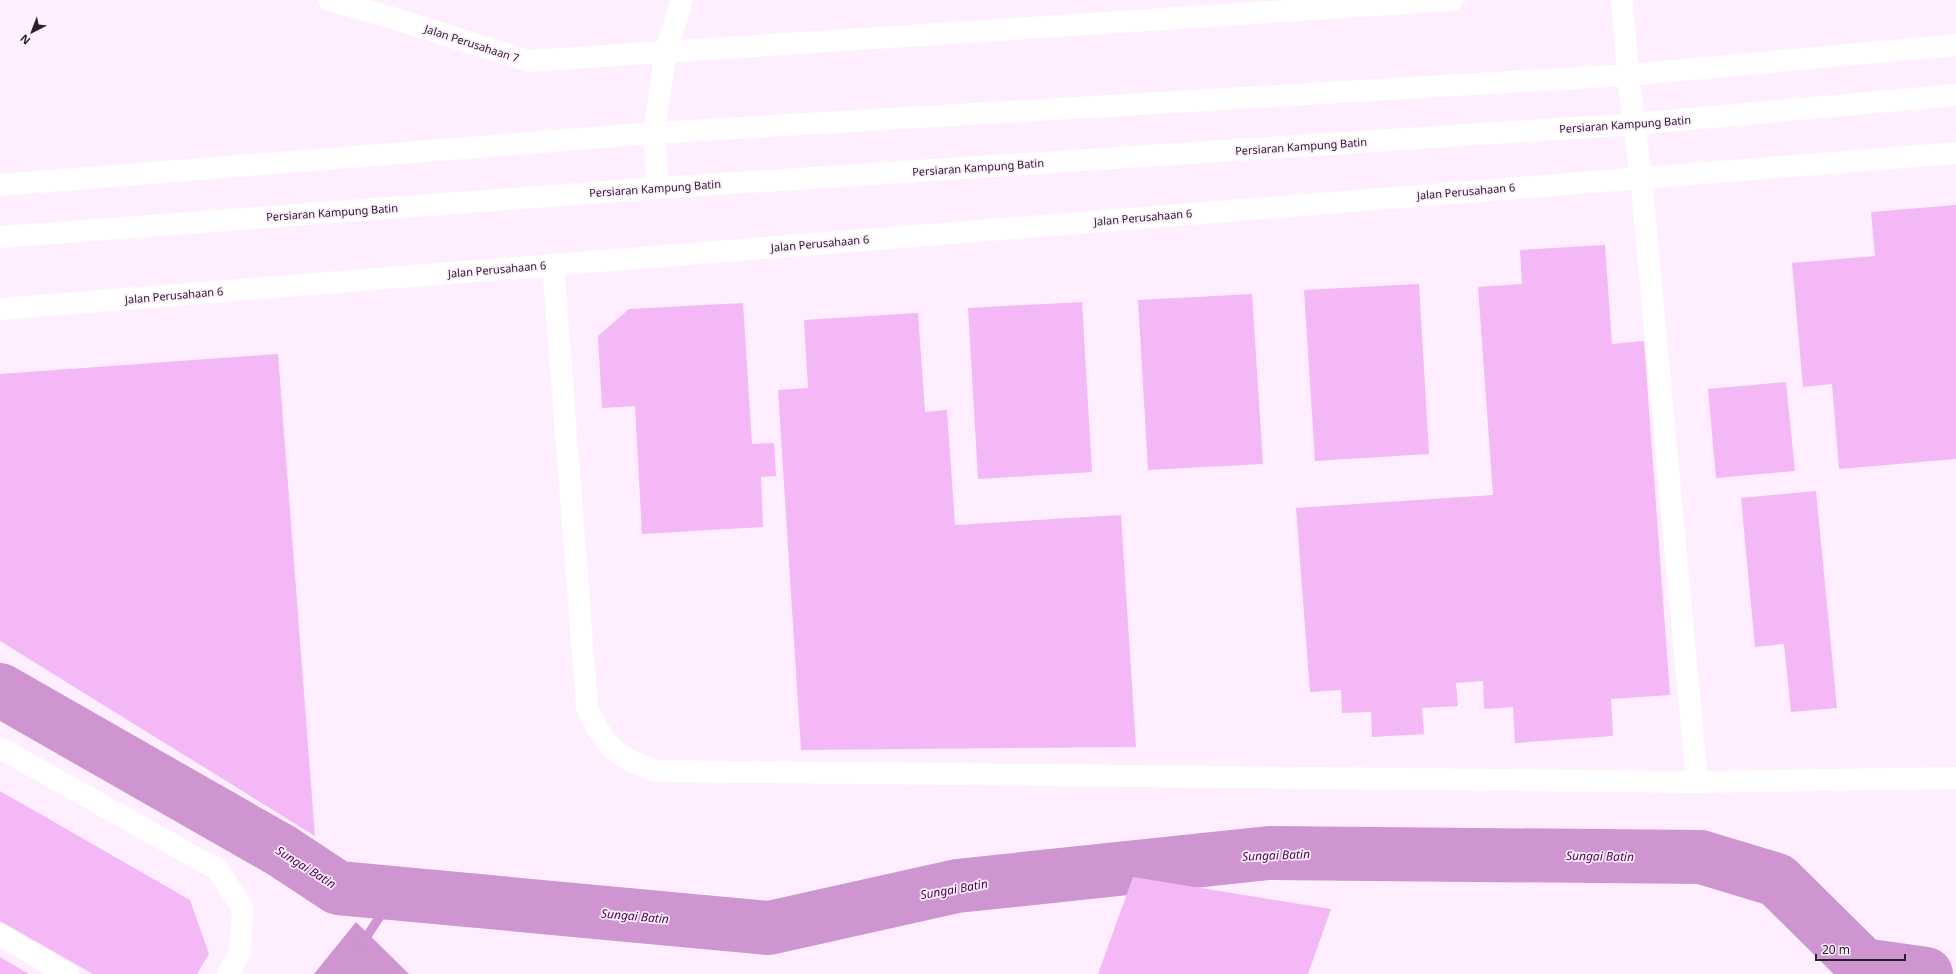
<svg xmlns="http://www.w3.org/2000/svg" width="1956" height="974" viewBox="0 0 1956 974" font-family="'Noto Sans',sans-serif">
<rect width="100%" height="100%" fill="#feeeff"/>
<path fill="#ce95d1" d="M 356,922 L 409,974 L 314,974 Z"/>
<g fill="none" stroke-linecap="round" stroke-linejoin="round">
<path stroke="#ce95d1" stroke-width="9" d="M 362,944 L 395,893"/>
<path stroke="#ce95d1" stroke-width="54" d="M 0,690 L 282,851 L 338,888 L 769,928 L 957,886 L 1269,853 L 1701,857 L 1777,880 L 1863,965 L 1926,974"/>
</g>
<path fill="#f4b8f7" d="M 1956,205 L 1956,459 L 1839,469 L 1832,384 L 1803,387 L 1792,263 L 1875,256 L 1871,212 Z
M 1605,245 L 1612,344 L 1644,341 L 1670,695 L 1611,699 L 1613,736 L 1515,743 L 1513,707 L 1484,709 L 1483,681 L 1456,683 L 1458,706 L 1422,708 L 1424,734 L 1372,737 L 1371,712 L 1342,713 L 1341,690 L 1310,692 L 1296,508 L 1493,495 L 1478,287 L 1522,284 L 1520,250 Z
M 1419,284 L 1429,454 L 1315,461 L 1304,290 Z
M 1252,294 L 1263,464 L 1148,470 L 1138,300 Z
M 1082,302 L 1092,472 L 978,479 L 968,308 Z
M 743,303 L 752,444 L 774,443 L 776,476 L 761,477 L 763,527 L 642,534 L 635,406 L 602,408 L 598,336 L 629,309 Z
M 918,313 L 925,412 L 947,410 L 955,525 L 1121,515 L 1136,747 L 801,750 L 778,390 L 808,388 L 804,320 Z
M 278,354 L 315,836 L 0,641 L 0,374 Z
M 1786,382 L 1795,471 L 1716,478 L 1708,389 Z
M 1816,491 L 1837,708 L 1791,712 L 1784,644 L 1755,647 L 1741,498 Z
M 0,791 L 190,900 L 209,954 L 197,974 L 93,974 L 0,921 Z
M 1133,877 L 1331,909 L 1308,974 L 1098,974 Z
M 0,957 L 29,974 L 0,974 Z"/>
<g fill="none" stroke-linecap="round" stroke-linejoin="round">
<path stroke="#fff" stroke-width="22" d="M 329,0 L 389,17 L 528,61 L 1452,0
M 1622,0 L 1628,75 L 1641,177 L 1697,782
M 0,185 L 654,133 L 1628,75 L 1956,45
M 658,188 L 654,133 L 666,51 L 682,0
M 0,237 L 658,188 L 1634,124 L 1956,95
M 553,264 L 587,707 C 606,748 613,756 656,771 L 1697,782 L 1956,778
M 0,309 L 1956,153
M 0,748 L 218,870 L 243,909 L 240,952 L 228,974
M 0,935 L 68,974"/>
</g>
<g text-anchor="middle" dominant-baseline="central" stroke-width="3.5" stroke-linejoin="round" paint-order="stroke">
<g font-size="11" fill="#272228" stroke="#feeeff">
<text transform="translate(472 43) rotate(18)">Jalan Perusahaan 7</text>
<text transform="translate(1625 124) rotate(-4)">Persiaran Kampung Batin</text>
<text transform="translate(1301 146) rotate(-4)">Persiaran Kampung Batin</text>
<text transform="translate(978 167) rotate(-4)">Persiaran Kampung Batin</text>
<text transform="translate(655 188) rotate(-4)">Persiaran Kampung Batin</text>
<text transform="translate(1466 191) rotate(-5)">Jalan Perusahaan 6</text>
<text transform="translate(332 212) rotate(-4)">Persiaran Kampung Batin</text>
<text transform="translate(1143 217) rotate(-5)">Jalan Perusahaan 6</text>
<text transform="translate(820 243) rotate(-5)">Jalan Perusahaan 6</text>
<text transform="translate(497 269) rotate(-5)">Jalan Perusahaan 6</text>
<text transform="translate(174 295) rotate(-5)">Jalan Perusahaan 6</text>
</g>
<g font-size="12" font-style="italic" fill="#4a004f" stroke="#feeeff">
<text transform="translate(1276 855) rotate(-2)">Sungai Batin</text>
<text transform="translate(1600 856) rotate(1)">Sungai Batin</text>
<text transform="translate(306 867) rotate(32)">Sungai Batin</text>
<text transform="translate(954 889) rotate(-10)">Sungai Batin</text>
<text transform="translate(635 916) rotate(5)">Sungai Batin</text>
</g>
</g>
<g transform="translate(32 32) rotate(222)" stroke="#feeeff" stroke-width="3" paint-order="stroke">
<path d="M0-3L7 15L0 10L-7 15Z" fill="#272228"/>
<text y="-6" font-size="11" font-weight="bold" text-anchor="middle" fill="#272228">N</text>
</g>
<path d="M1816 954v6h89v-6" fill="none" stroke="#272228" stroke-width="2"/>
<text x="1822" y="954" font-size="12" fill="#272228" stroke="#feeeff" stroke-width="3" paint-order="stroke">20 m</text>
</svg>
